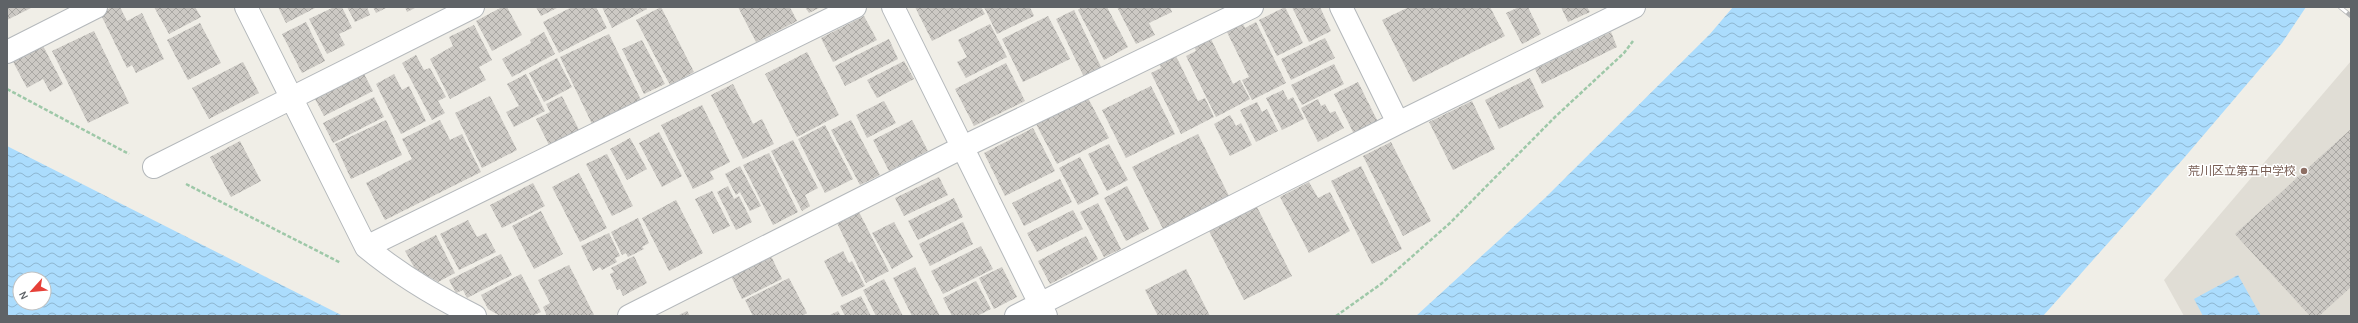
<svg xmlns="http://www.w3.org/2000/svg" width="2358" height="323" viewBox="0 0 2358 323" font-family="Karla,'Noto Sans JP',sans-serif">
<defs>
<pattern id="water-waves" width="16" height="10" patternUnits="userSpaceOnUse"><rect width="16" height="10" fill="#abdcfd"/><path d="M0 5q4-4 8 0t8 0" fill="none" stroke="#8eb6d1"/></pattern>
<pattern id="building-cross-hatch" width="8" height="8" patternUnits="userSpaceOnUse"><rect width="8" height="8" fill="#ccc9c4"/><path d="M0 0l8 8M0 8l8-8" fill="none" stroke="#a9a7a3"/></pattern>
</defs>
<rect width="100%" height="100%" fill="#f0eee7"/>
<path fill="#e0ddd5" d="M 2351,61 L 2351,316 L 2184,316 L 2164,280 Z"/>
<path fill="url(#water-waves)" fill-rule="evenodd" d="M 1733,7 L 2306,7 L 2282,43 L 2184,158 L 2043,316 L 1416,316 L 1545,198 L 1710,34 Z
M 7,146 L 343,316 L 7,316 ZM 20,279 L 44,279 L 44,303 L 20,303 Z
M 2238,275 L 2261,316 L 2203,316 L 2194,299 Z"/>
<path fill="url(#building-cross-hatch)" d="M 7,7 L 33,7 L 7,20 Z
M 112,7 L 120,7 L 127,21 L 142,13 L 164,59 L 136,73 L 132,65 L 127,68 L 100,13 Z
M 154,7 L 195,7 L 201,17 L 169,34 Z
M 278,7 L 317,7 L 286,23 Z
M 334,7 L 342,7 L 352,28 L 339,34 L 345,45 L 327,54 L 309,19 Z
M 347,7 L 367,7 L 370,15 L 355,22 Z
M 373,7 L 388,7 L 376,13 Z
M 405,7 L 417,7 L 407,12 Z
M 502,7 L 507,7 L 522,35 L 492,51 L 476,21 Z
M 536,7 L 559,7 L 541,16 Z
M 572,7 L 596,7 L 607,28 L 559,53 L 543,22 Z
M 602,7 L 646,7 L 647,9 L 612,28 Z
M 661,7 L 694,72 L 670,85 L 636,20 Z
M 738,7 L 790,7 L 797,21 L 756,42 Z
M 805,7 L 821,7 L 809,13 Z
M 915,7 L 981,7 L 985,14 L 932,41 Z
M 984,7 L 1030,7 L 1034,16 L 997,34 Z
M 1082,7 L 1107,7 L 1128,47 L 1104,60 L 1078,10 Z
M 1117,7 L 1170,7 L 1172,12 L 1149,23 L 1155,35 L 1136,44 Z
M 1285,7 L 1303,43 L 1277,56 L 1259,20 Z
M 1292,7 L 1320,7 L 1331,31 L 1309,42 Z
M 1409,7 L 1490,7 L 1505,36 L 1413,82 L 1382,20 Z
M 1519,7 L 1528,7 L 1541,34 L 1522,44 L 1506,13 Z
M 1561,7 L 1587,7 L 1590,12 L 1568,22 Z
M 1074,10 L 1102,69 L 1084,77 L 1056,19 Z
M 864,16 L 877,40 L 833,62 L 821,38 Z
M 1048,16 L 1070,59 L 1023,82 L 1002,39 Z
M 1241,20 L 1245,28 L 1256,22 L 1286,83 L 1252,100 L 1242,80 L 1249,77 L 1225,28 Z
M 306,22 L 325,61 L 302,73 L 282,34 Z
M 200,23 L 221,63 L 188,80 L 167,40 Z
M 990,24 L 1007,57 L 966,78 L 957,62 L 967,57 L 958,40 Z
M 474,25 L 492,60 L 479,67 L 486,80 L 450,99 L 430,59 L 453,46 L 449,37 Z
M 94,31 L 129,103 L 88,123 L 52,51 Z
M 544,32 L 555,54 L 512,77 L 502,59 L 531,43 L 530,40 Z
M 1611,32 L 1617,47 L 1542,84 L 1535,69 Z
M 609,34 L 641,100 L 592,124 L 560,57 Z
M 1209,35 L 1233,84 L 1240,80 L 1250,99 L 1216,117 L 1186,56 L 1196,51 L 1193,43 Z
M 1325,38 L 1335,58 L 1291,80 L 1281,59 Z
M 889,39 L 898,59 L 845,86 L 835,66 Z
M 642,40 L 665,84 L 644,94 L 622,49 Z
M 41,42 L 63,84 L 50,92 L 43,79 L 27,88 L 11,58 Z
M 807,52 L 839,115 L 797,137 L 765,74 Z
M 1174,52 L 1198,101 L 1205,98 L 1214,117 L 1181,134 L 1151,73 L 1161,68 L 1158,61 Z
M 416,55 L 424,70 L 430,68 L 446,97 L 438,101 L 445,113 L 432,120 L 402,63 Z
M 557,58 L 572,87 L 544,102 L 529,73 Z
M 904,61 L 914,79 L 877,98 L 867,80 Z
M 243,62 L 259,93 L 209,119 L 192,88 Z
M 1006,63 L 1025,101 L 974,126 L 955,89 Z
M 1334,64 L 1344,84 L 1302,105 L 1291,85 Z
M 363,72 L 373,91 L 324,116 L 314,97 Z
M 394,74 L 402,90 L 409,86 L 426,121 L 401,134 L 376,84 Z
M 526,74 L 545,111 L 514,127 L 506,112 L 519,106 L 507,84 Z
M 1530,78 L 1544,107 L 1499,129 L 1485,100 Z
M 1358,82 L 1378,122 L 1354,134 L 1334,94 Z
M 733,84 L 753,124 L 762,119 L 774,144 L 743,159 L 711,95 Z
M 1151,86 L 1175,134 L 1126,158 L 1102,110 Z
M 1283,90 L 1288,100 L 1293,97 L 1304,119 L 1282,130 L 1266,98 Z
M 490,96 L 517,150 L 482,168 L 455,113 Z
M 562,96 L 579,130 L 549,145 L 536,119 L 550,112 L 546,104 Z
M 374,97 L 384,117 L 333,143 L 323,123 Z
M 1088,98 L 1109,138 L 1057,164 L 1036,124 Z
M 1318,99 L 1321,106 L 1325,104 L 1330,113 L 1335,111 L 1344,128 L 1318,142 L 1301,108 Z
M 884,101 L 896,123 L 867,138 L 856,115 Z
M 1472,101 L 1495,149 L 1453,170 L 1429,122 Z
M 1257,102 L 1262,112 L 1267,109 L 1278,131 L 1256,142 L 1240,110 Z
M 702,105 L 730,162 L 710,172 L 714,179 L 693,189 L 661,125 Z
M 1230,115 L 1236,126 L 1241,123 L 1252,145 L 1230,156 L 1214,124 Z
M 386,120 L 402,155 L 351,179 L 335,144 Z
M 440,120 L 450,140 L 462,134 L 481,172 L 385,220 L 366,183 L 412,159 L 402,139 Z
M 851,120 L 880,175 L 860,185 L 831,130 Z
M 912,120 L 928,151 L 889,171 L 873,140 Z
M 825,125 L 853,179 L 825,193 L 798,139 Z
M 1033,128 L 1055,171 L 1005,196 L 984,153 Z
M 2351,129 L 2351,287 L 2319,316 L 2310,316 L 2235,234 Z
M 659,132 L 682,176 L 662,187 L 639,143 Z
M 1198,134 L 1229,196 L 1163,229 L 1132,167 Z
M 630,138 L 647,169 L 627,180 L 610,149 Z
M 793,140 L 818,188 L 805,195 L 810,206 L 802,211 L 771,151 Z
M 240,141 L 261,181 L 231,197 L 210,157 Z
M 1391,142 L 1431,221 L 1403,236 L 1363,156 Z
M 1109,144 L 1128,180 L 1107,191 L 1088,154 Z
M 769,153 L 798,212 L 773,225 L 743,165 Z
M 607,154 L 633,206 L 612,216 L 586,164 Z
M 1080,157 L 1099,194 L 1078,205 L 1059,168 Z
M 740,166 L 761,206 L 750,211 L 740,192 L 736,195 L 725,174 Z
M 1361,166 L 1402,249 L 1372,264 L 1331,181 Z
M 579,173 L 607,228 L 580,242 L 552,187 Z
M 939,177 L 948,195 L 904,216 L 895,198 Z
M 1060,179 L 1072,202 L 1024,226 L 1012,203 Z
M 1309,182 L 1318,198 L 1330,192 L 1350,231 L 1309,253 L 1280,197 Z
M 533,183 L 545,206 L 502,228 L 490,205 Z
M 728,186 L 734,199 L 739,196 L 752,222 L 736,230 L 717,192 Z
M 1127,186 L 1149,229 L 1126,241 L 1104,198 Z
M 712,191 L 730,226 L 713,234 L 695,199 Z
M 954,198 L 963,217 L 918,240 L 908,221 Z
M 676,200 L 703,253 L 669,271 L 642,218 Z
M 1098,203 L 1121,249 L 1104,257 L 1080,212 Z
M 1257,207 L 1292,276 L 1244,300 L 1209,231 Z
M 1073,210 L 1083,229 L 1037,252 L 1027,233 Z
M 541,211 L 563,254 L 534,269 L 512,226 Z
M 859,212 L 889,271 L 866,283 L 837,223 Z
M 638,218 L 649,243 L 642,247 L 644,249 L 628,257 L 626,253 L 622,255 L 611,232 Z
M 468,220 L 477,237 L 486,233 L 496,252 L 459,270 L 440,234 Z
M 894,222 L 913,257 L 892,269 L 872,233 Z
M 963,222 L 973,244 L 930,266 L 919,244 Z
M 609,233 L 620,256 L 615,258 L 617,262 L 602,270 L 600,267 L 593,271 L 581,246 Z
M 436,235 L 455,273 L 438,282 L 415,269 L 405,251 Z
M 1086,236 L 1098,259 L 1050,284 L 1038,261 Z
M 981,246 L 993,269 L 943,294 L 931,271 Z
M 843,251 L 849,263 L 852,261 L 865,286 L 842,297 L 824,261 Z
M 501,254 L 512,275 L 467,298 L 463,290 L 456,293 L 449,280 Z
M 634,256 L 647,283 L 623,296 L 620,289 L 617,290 L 610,274 L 614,272 L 611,268 Z
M 771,256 L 782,279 L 742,299 L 731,276 Z
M 569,265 L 594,315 L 591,316 L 547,316 L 543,307 L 550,303 L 538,280 Z
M 915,267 L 940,316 L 912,316 L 893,278 Z
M 1002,267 L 1017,297 L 994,309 L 979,278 Z
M 1186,269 L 1210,316 L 1158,316 L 1145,290 Z
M 521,274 L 541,312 L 532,316 L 500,316 L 488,309 L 481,295 Z
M 789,278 L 807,313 L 802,316 L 753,316 L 745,300 Z
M 884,279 L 903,316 L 876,316 L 863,290 Z
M 976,281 L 991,309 L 977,316 L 952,316 L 943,298 Z
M 861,296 L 871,316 L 845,316 L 840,306 Z
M 687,311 L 690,316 L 677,316 Z
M 838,311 L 841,316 L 828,316 Z"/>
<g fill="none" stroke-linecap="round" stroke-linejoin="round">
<g stroke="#b4b8bb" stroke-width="24">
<path id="minor" d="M 246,7 L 366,247 C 401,276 435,296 475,316
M 893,7 L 1046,316
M 1341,7 L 1398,123
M 7,52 L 96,7
M 154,167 L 473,7
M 366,247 L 855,7
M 629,316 L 963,147 L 1252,7
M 1016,316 L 1398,123 L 1634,7"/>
</g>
<path stroke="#9ec8a8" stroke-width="2.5" stroke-dasharray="4 2" stroke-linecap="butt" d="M 7,89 L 129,154
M 186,184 L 341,263
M 1336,316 L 1381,284 L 1450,223 L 1555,117 L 1624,53 L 1633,41"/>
<use href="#minor" stroke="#fff" stroke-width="22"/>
<g stroke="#b5b6b7" stroke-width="4.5">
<path id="rail" d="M 2340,7 L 2351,16"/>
</g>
<use href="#rail" stroke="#fff" stroke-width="3" stroke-dasharray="9" stroke-linecap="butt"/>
</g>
<circle fill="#8d6e63" stroke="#fff" stroke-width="1.5" cx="2304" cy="171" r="4"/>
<g text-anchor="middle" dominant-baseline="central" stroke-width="3" stroke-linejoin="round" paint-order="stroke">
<g font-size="12" fill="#785e54" stroke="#fff" text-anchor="end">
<text x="2296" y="171">荒川区立第五中学校</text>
</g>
</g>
<rect width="2358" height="323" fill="none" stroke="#5f6367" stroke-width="16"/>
<g transform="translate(32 291) rotate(243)"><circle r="19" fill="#ffffff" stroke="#bfc1c2"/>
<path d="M0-3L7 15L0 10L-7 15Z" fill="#e64038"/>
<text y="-6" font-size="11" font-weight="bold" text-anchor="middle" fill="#5f6367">N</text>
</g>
</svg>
